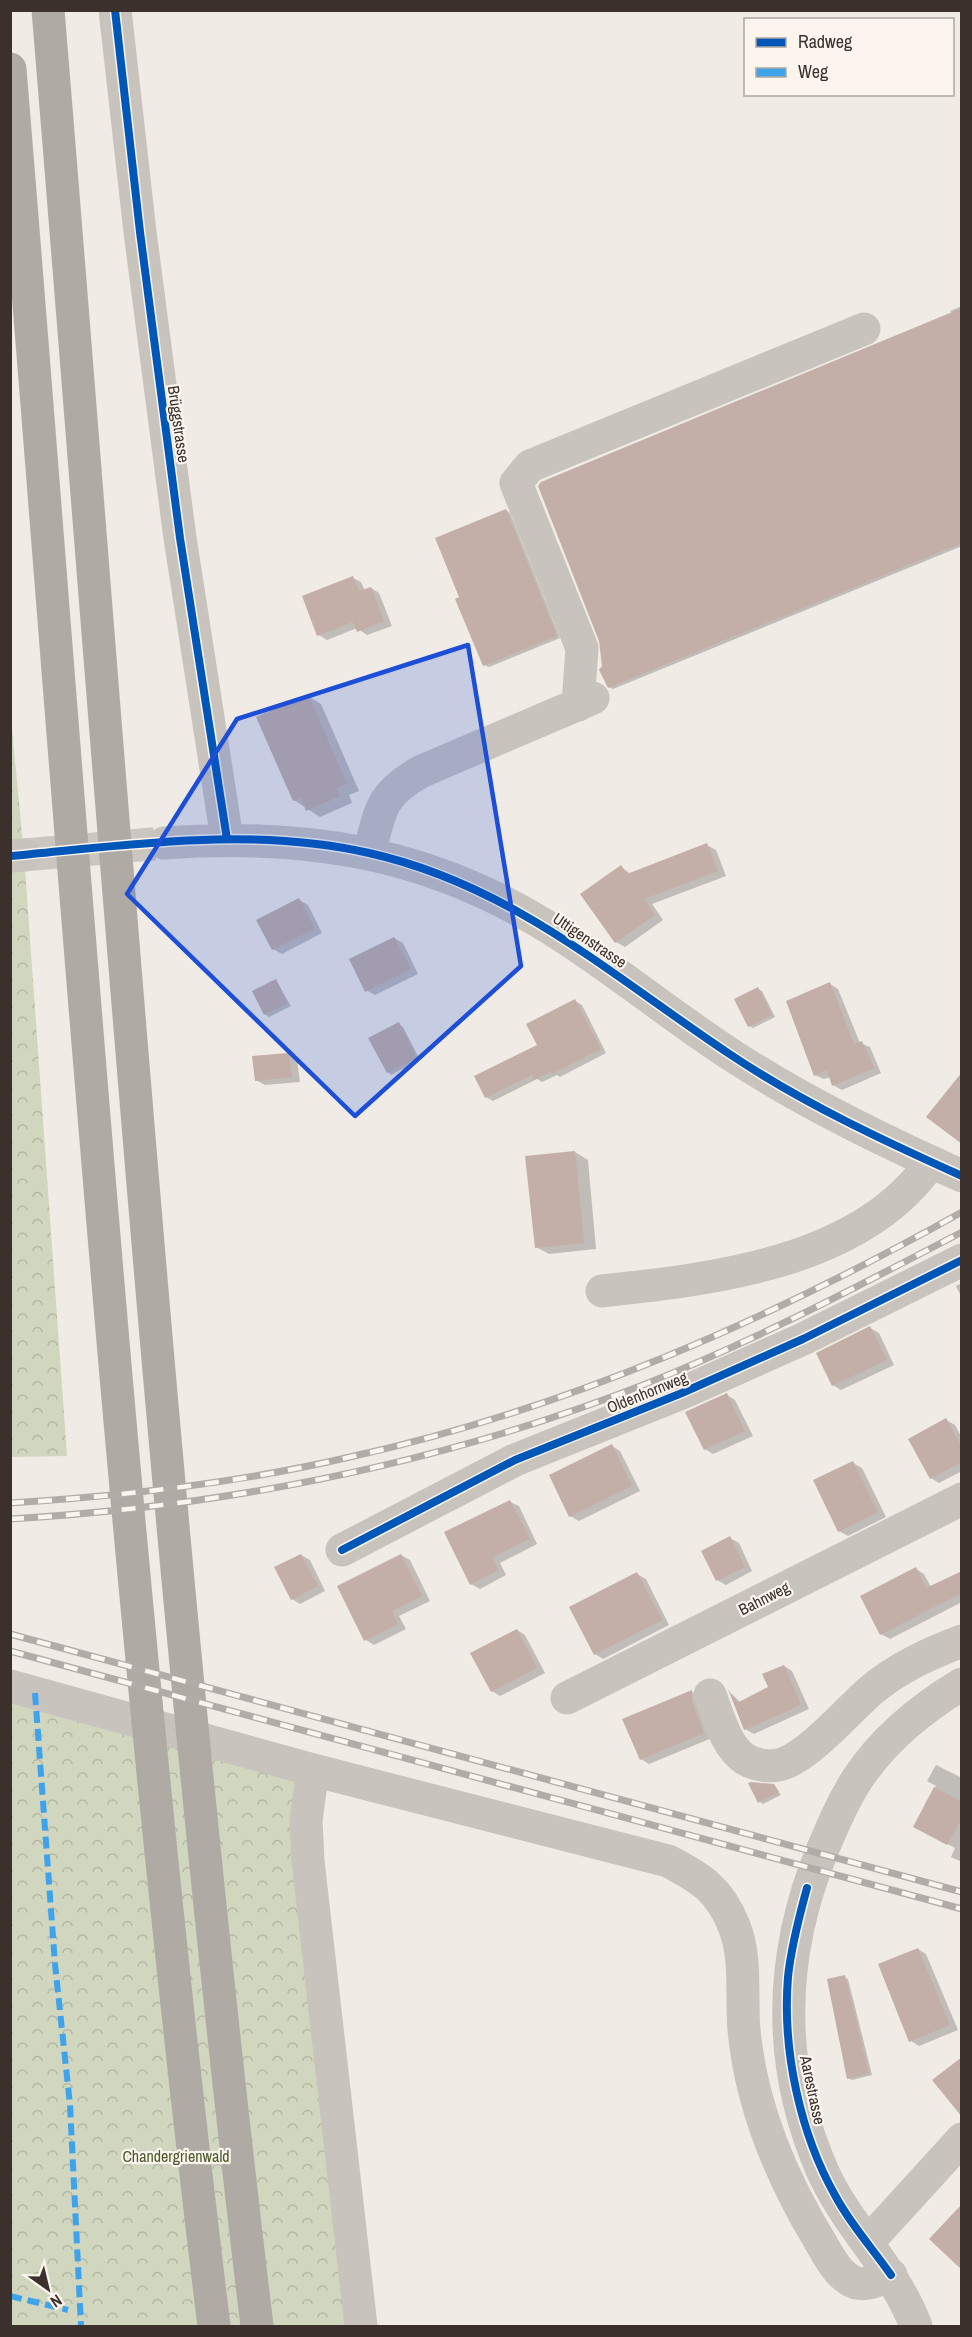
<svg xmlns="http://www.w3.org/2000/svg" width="972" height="2337" viewBox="0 0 972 2337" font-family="'Archivo Narrow',sans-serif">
<defs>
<pattern id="forest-crowns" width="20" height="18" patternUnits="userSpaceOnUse" patternTransform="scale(1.5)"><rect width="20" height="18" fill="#d1d6bf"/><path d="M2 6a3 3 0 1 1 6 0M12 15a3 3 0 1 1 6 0" fill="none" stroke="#b4b8a4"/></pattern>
</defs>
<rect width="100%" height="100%" fill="#f0ebe5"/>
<path fill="url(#forest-crowns)" d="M 10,707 L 24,855 L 67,1456 L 11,1457 Z
M 10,1686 L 313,1770 L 361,2326 L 11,2326 Z"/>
<path fill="#0003" d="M 962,306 L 962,546 L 613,689 L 609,687 L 952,313 L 950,311 Z
M 506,510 L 510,513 L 560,638 L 489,667 L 484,665 L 461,598 Z
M 353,578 L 361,582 L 365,591 L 371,588 L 379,593 L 392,626 L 367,635 L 357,628 L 327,640 L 319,635 Z
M 308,696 L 321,704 L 359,791 L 349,795 L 352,803 L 320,817 L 294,800 Z
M 707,845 L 716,850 L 726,876 L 652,904 L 663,920 L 625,947 L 616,942 L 621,867 L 631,874 Z
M 299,900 L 308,905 L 322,933 L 282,954 L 273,949 Z
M 394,938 L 403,943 L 418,974 L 375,995 L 366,990 Z
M 276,981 L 291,1006 L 269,1017 L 265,1014 L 254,992 Z
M 830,984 L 838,989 L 860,1043 L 870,1047 L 881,1073 L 842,1090 L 833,1085 L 831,1077 L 824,1079 L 815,1075 Z
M 758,989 L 762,991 L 775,1017 L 753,1028 L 749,1026 Z
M 575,1001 L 582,1005 L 606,1053 L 560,1077 L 557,1075 L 542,1082 L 537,1079 L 493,1101 L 486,1097 L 539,1045 Z
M 399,1025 L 403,1027 L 420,1060 L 391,1075 L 388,1072 Z
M 288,1054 L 297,1059 L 300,1082 L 265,1085 L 256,1080 Z
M 575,1152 L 588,1160 L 596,1249 L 549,1254 L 536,1247 Z
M 962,1283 L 962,1298 L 956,1286 Z
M 870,1328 L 879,1333 L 894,1365 L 841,1390 L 833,1385 Z
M 727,1395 L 735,1400 L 753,1436 L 713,1454 L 705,1449 Z
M 946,1420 L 955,1425 L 962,1438 L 962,1471 L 939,1483 L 931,1478 Z
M 612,1446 L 620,1451 L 640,1491 L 579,1521 L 570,1516 Z
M 853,1463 L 862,1468 L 886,1517 L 848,1536 L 839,1531 Z
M 510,1502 L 519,1506 L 537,1544 L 500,1563 L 506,1575 L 480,1589 L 471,1584 Z
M 730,1538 L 739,1543 L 752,1571 L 726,1585 L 717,1580 Z
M 301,1555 L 310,1560 L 325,1591 L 300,1604 L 292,1599 Z
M 401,1555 L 410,1560 L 430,1601 L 399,1616 L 406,1629 L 374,1645 L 366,1640 Z
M 916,1569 L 924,1574 L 931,1587 L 962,1573 L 962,1602 L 890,1639 L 881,1634 Z
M 637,1574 L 646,1579 L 669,1625 L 603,1659 L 595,1654 Z
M 517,1630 L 525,1635 L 545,1673 L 500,1696 L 492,1691 Z
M 784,1666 L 792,1671 L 809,1709 L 754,1734 L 745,1729 L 731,1693 L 741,1703 L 770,1688 Z
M 692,1692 L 700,1696 L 712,1738 L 649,1764 L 641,1759 L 624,1720 Z
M 936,1765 L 962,1778 L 962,1862 L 951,1857 L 955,1848 L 915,1826 L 936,1786 L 927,1781 Z
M 774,1786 L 781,1795 L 763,1804 L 760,1802 Z
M 918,1949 L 926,1954 L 958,2030 L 919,2046 L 911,2041 Z
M 844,1977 L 848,1979 L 872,2075 L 852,2080 L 848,2078 Z"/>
<path fill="#c3afa7" d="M 962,308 L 962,543 L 608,688 L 599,670 L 602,666 L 599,641 L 538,486 L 541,482 Z
M 506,509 L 557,636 L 483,666 L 455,599 L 459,597 L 435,538 Z
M 353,576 L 359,591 L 371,587 L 384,621 L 357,632 L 353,622 L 317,636 L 302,596 Z
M 308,694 L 347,784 L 337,788 L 340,796 L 306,811 L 301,798 L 293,801 L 256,717 Z
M 707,843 L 718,871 L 644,899 L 655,915 L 615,943 L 580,894 L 621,865 L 627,874 Z
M 299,898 L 315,929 L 272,950 L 256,920 Z
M 394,937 L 411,969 L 365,992 L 349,959 Z
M 276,979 L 288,1003 L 264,1015 L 252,991 Z
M 830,982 L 854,1044 L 862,1041 L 874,1068 L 832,1086 L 827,1070 L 814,1076 L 786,1001 Z
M 758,987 L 772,1015 L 748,1027 L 734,999 Z
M 575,999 L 601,1049 L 552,1074 L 550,1072 L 534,1080 L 532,1075 L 485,1098 L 474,1076 L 537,1045 L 526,1024 Z
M 399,1022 L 417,1058 L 387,1073 L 368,1038 Z
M 289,1053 L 292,1077 L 255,1081 L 252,1056 Z
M 962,1072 L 962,1144 L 926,1117 Z
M 575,1151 L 584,1243 L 535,1248 L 525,1156 Z
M 870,1326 L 887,1360 L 832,1386 L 816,1353 Z
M 727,1393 L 745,1431 L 704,1450 L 685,1412 Z
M 946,1418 L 962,1447 L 962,1462 L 930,1479 L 908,1439 Z
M 612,1444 L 632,1486 L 569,1517 L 549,1475 Z
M 853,1461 L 878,1512 L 838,1532 L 813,1480 Z
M 510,1500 L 530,1539 L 492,1558 L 499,1570 L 470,1585 L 444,1532 Z
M 730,1536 L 745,1567 L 716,1581 L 701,1551 Z
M 301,1554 L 318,1586 L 291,1600 L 274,1567 Z
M 401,1554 L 422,1596 L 392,1611 L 398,1624 L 364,1641 L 337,1586 Z
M 916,1567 L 926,1588 L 962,1571 L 962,1593 L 880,1635 L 860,1596 Z
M 637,1572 L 662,1620 L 594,1655 L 569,1607 Z
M 517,1629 L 537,1668 L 491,1692 L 470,1653 Z
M 784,1665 L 801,1705 L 744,1730 L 728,1689 L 737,1703 L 768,1687 L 762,1674 Z
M 692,1690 L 692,1702 L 704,1733 L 640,1760 L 622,1719 Z
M 751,1782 L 774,1784 L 779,1792 L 758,1803 L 748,1783 Z
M 934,1787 L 962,1802 L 962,1818 L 947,1845 L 913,1827 Z
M 918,1948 L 950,2025 L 909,2042 L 878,1964 Z
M 845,1975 L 869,2073 L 847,2079 L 827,1979 Z
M 962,2057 L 962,2117 L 932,2080 Z
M 962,2204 L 962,2270 L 929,2239 Z"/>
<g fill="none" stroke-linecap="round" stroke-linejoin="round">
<path stroke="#ccc6c0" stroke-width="33" stroke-dasharray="33 16" stroke-linecap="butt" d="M 24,855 L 164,843"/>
<path stroke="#c9c3be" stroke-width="33" d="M 115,10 L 140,232 L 180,538 L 227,839
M 578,705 L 582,648 L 516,483 L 530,466 L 864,329
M 164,843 C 302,833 423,851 543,924 C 609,964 668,1014 733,1056 C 805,1103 883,1141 962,1176
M 369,853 C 381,810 379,796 420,772 L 593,698
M 10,856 L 24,855
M 602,1291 C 713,1279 862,1263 931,1162
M 342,1550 L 515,1460 L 682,1393 L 803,1339 L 962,1260
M 10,1686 L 313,1770 L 668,1861 C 701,1878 720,1890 734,1926 C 747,1957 741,1997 744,2030 C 751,2105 782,2179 821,2243 C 829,2257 839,2277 856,2283 C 869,2286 880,2279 891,2275
M 710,1695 C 718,1715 726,1747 745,1759 C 756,1766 773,1768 785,1763 C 811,1753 847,1712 869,1692 C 897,1668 928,1654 962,1641
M 567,1698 L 962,1499
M 313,1770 L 306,1820 L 308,1861 L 361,2326
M 868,2242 L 962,2139
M 916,2326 C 894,2268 848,2227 823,2172 C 776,2066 779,1956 822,1851 C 833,1825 843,1801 858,1778 C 884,1739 922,1708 962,1684"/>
<path stroke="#afaaa4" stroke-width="33" d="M 48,10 C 112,783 164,1557 257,2326
M 10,69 C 72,822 122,1577 214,2326"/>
<g stroke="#b1aca8" stroke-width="7">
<path id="rail" d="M 10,1503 C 125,1496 238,1483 350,1457 C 567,1409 769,1320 962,1212
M 10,1519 C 230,1506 444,1463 648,1383 C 756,1340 859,1286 962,1232
M 10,1634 L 962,1892
M 10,1651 L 962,1909"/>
</g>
<use href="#rail" stroke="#fbf5ee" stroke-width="4.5" stroke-dasharray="14" stroke-linecap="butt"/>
<path stroke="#3fa3eb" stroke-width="6" stroke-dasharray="12 6" stroke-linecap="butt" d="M 35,1693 L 55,1964 L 70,2105 L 81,2326
M 10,2296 L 68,2310"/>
<g stroke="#fbf5ee" stroke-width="11">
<path id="cycleway" d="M 115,10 L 140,232 L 180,538 L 227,839
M 10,856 C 129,845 251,826 369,853 C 512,885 612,976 731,1055 C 803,1103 882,1140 962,1176
M 342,1550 L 515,1460 L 682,1393 L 803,1339 L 962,1260
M 807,1888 C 799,1917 791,1947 788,1977 C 782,2050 800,2134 836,2197 C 851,2225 873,2249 891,2275"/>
</g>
<use href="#cycleway" stroke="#0057b8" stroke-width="8"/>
</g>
<path fill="#1d4ed8" fill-opacity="0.2" stroke="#1d4ed8" stroke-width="4.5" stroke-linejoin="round" d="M 468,645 L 521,966 L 355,1116 L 127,894 L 237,719 Z"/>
<g text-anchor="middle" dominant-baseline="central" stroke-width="4.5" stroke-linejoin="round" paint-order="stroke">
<g font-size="16" fill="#3b302b" stroke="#fbf5ee">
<text transform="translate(179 424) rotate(82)">Brüggstrasse</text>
<text transform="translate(590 940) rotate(34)">Uttigenstrasse</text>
<text transform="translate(647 1392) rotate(-22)">Oldenhornweg</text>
<text transform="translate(764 1598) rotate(-27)">Bahnweg</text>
<text transform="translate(813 2090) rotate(78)">Aarestrasse</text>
</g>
<g font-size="16" fill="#4a5a2e" stroke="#fbf5ee">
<text x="176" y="2156">Chandergrienwald</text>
</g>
</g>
<rect width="972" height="2337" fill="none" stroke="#3b302b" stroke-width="24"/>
<rect x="744" y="18" width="210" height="78" fill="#fbf5ee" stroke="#aea6a0" stroke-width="1.5"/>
<rect x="756" y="38" width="30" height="9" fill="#0057b8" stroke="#aea6a0" stroke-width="1.5"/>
<text x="798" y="48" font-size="18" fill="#3b302b">Radweg</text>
<rect x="756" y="68" width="30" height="9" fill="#3fa3eb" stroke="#aea6a0" stroke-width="1.5"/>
<text x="798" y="78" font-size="18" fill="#3b302b">Weg</text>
<g transform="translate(48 2289) rotate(146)" stroke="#fbf5ee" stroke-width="4.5" paint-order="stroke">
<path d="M0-4.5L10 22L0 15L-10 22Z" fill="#3b302b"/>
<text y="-9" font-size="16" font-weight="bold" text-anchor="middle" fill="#3b302b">N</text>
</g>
</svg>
